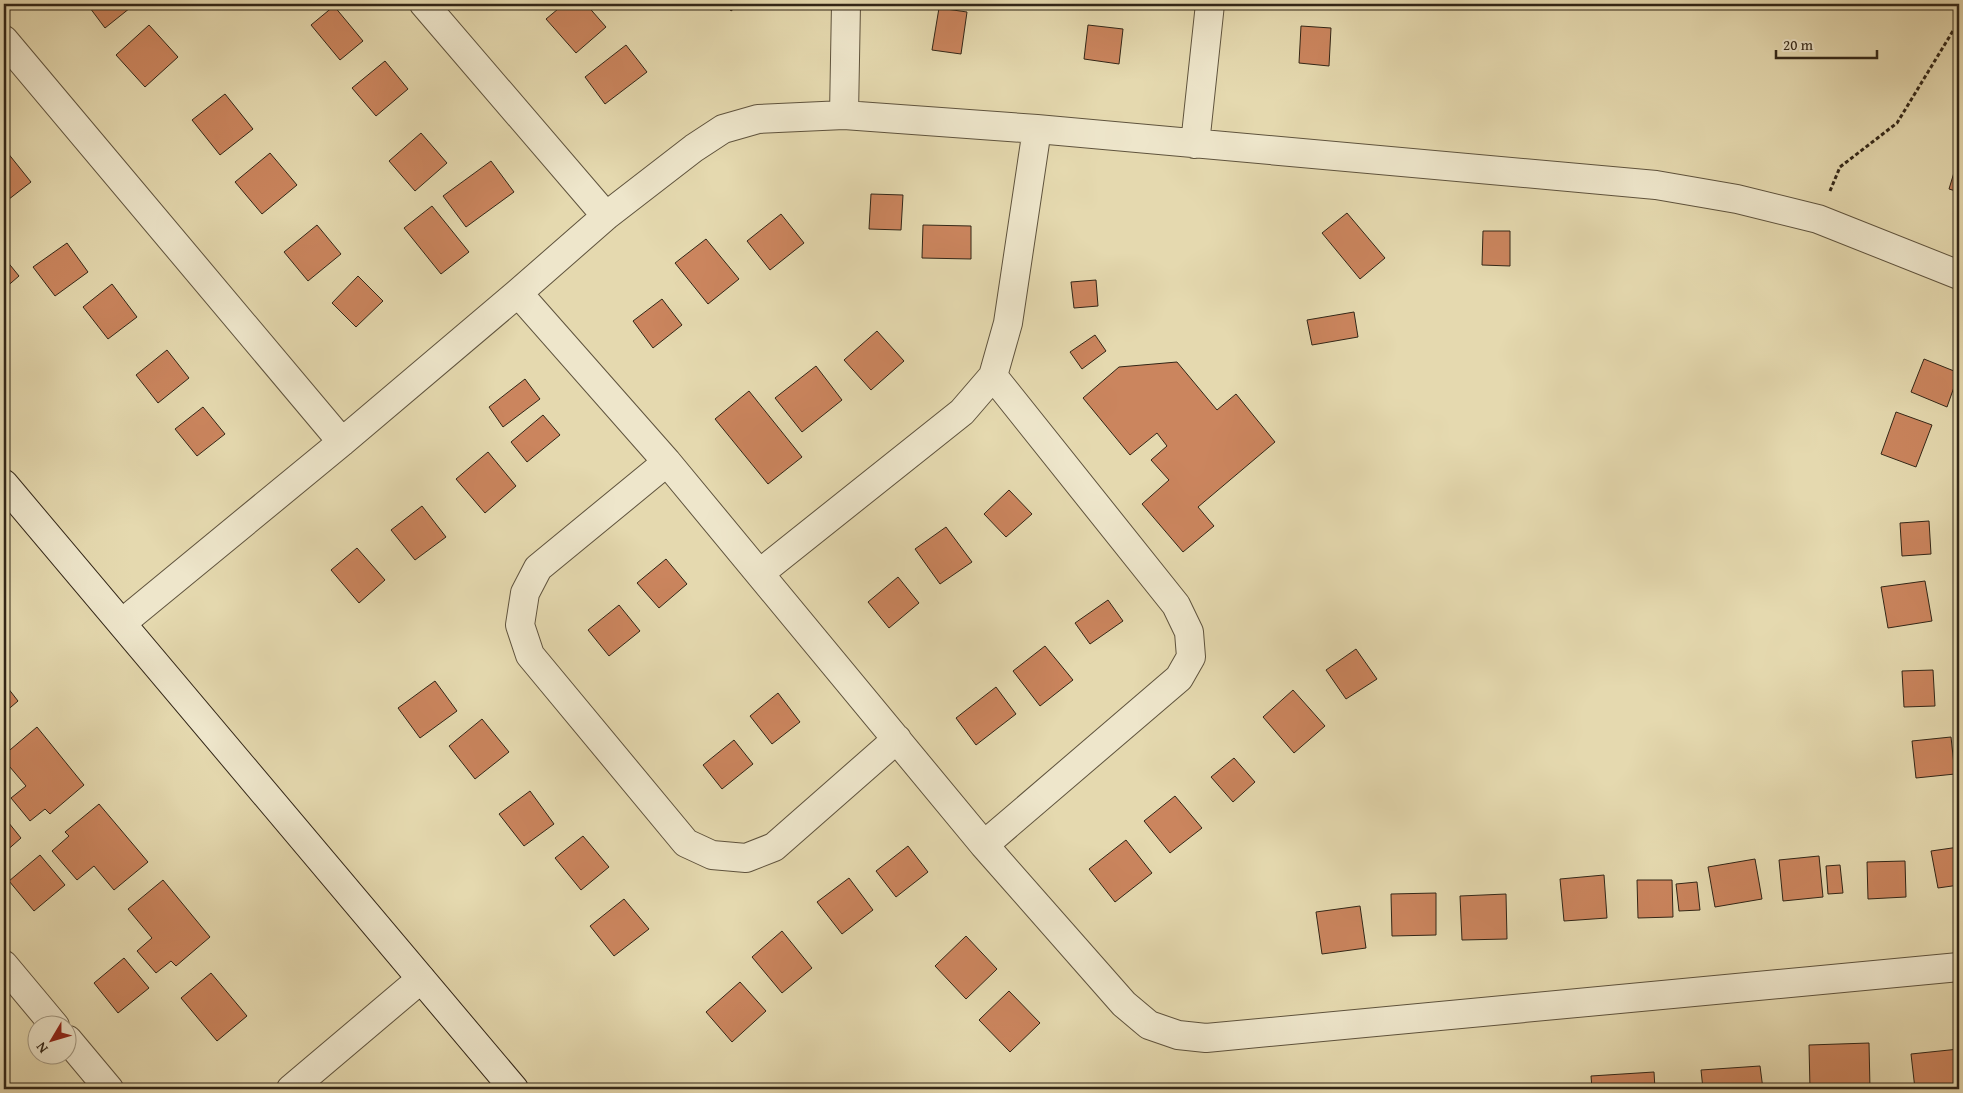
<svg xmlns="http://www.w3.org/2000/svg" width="1963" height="1093" viewBox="0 0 1963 1093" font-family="'Gentium Book Plus',serif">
<rect width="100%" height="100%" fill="#e5d9af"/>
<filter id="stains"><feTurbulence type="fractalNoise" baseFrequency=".004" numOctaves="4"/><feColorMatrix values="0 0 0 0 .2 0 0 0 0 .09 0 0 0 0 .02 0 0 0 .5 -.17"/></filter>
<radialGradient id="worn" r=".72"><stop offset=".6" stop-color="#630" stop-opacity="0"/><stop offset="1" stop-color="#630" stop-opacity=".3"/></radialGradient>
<path fill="#cb855e" stroke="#322617" d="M 87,4 L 127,4 L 130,8 L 105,28 Z
M 564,4 L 586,4 L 606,27 L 576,53 L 546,19 Z
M 726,4 L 740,4 L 731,11 Z
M 334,6 L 363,41 L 340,60 L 311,25 Z
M 939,8 L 967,12 L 961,54 L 932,50 Z
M 149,25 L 178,57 L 145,87 L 116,55 Z
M 1088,25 L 1123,29 L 1119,64 L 1084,59 Z
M 1301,26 L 1331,28 L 1329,66 L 1299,63 Z
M 626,45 L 647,72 L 605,104 L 585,77 Z
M 385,61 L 408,89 L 376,116 L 352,88 Z
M 225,94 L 253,129 L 220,155 L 192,120 Z
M 421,133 L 447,163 L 415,191 L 389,161 Z
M 7,152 L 31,182 L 4,203 L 4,155 Z
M 270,153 L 297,185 L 262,214 L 235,182 Z
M 1959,156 L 1959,192 L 1949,189 Z
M 491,161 L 514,192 L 466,227 L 443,196 Z
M 871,194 L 903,195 L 901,230 L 869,229 Z
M 432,206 L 469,252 L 441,274 L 404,228 Z
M 1347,213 L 1385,258 L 1360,279 L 1322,233 Z
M 781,214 L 804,243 L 770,270 L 747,241 Z
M 317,225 L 341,254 L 308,281 L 284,252 Z
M 923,225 L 971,226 L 971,259 L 922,258 Z
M 1483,231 L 1510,231 L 1510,266 L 1482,265 Z
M 706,239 L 739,279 L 708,304 L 675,263 Z
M 67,243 L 88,272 L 55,296 L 33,267 Z
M 6,260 L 19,276 L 4,289 L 4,262 Z
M 358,276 L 383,301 L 356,327 L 332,303 Z
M 1096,280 L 1098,306 L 1074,308 L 1071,282 Z
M 112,284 L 137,317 L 108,339 L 83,307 Z
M 662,299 L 682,325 L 653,348 L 633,321 Z
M 1354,312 L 1358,337 L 1312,345 L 1307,320 Z
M 877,331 L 904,361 L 871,390 L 844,360 Z
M 1095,335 L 1106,351 L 1082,369 L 1070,352 Z
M 167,350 L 189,378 L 158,403 L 136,375 Z
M 1924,359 L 1959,373 L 1947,407 L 1911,392 Z
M 1177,362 L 1217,410 L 1236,394 L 1275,442 L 1198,507 L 1214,526 L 1183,552 L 1142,504 L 1169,480 L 1151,460 L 1167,446 L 1157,433 L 1130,455 L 1083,398 L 1119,367 Z
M 816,366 L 842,400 L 802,432 L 775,398 Z
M 525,379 L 540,399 L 503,427 L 489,407 Z
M 749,391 L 802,457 L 768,484 L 715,419 Z
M 203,407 L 225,434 L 197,456 L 175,429 Z
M 1896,412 L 1932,425 L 1916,467 L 1881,454 Z
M 543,415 L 560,435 L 527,462 L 511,442 Z
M 488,452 L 516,486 L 485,513 L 456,479 Z
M 1009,490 L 1032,514 L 1006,537 L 984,514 Z
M 422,506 L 446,537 L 415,560 L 391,530 Z
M 1929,521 L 1931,554 L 1902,556 L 1900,523 Z
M 946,527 L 972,562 L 940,584 L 915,549 Z
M 357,548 L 385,580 L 359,603 L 331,570 Z
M 666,559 L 687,584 L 659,608 L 637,583 Z
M 898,577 L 919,603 L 889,628 L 868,602 Z
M 1925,581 L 1932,621 L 1888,628 L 1881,587 Z
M 1108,600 L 1123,621 L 1090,644 L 1075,623 Z
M 619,605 L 640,631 L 609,656 L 588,630 Z
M 1045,646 L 1073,680 L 1040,706 L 1013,671 Z
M 1356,649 L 1377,679 L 1346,699 L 1326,670 Z
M 1933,670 L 1935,706 L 1904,707 L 1902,671 Z
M 435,681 L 457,711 L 420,738 L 398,708 Z
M 4,683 L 18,701 L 4,713 Z
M 996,687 L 1016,714 L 976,745 L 956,718 Z
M 1293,690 L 1325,726 L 1294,753 L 1263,717 Z
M 778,693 L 800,722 L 772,744 L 750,716 Z
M 482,719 L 509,752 L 475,779 L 449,746 Z
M 37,727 L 84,785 L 50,814 L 45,809 L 30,821 L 11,798 L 26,786 L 4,760 L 4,755 Z
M 1951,737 L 1955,774 L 1916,778 L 1912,741 Z
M 734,740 L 753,764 L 722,789 L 703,765 Z
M 1234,758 L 1255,782 L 1233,802 L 1211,777 Z
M 530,791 L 554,824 L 524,846 L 499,814 Z
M 1175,796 L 1202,828 L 1170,853 L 1144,821 Z
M 99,804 L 148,862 L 114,890 L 94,866 L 77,880 L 52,851 L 69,836 L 65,832 Z
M 4,817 L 21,838 L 4,853 Z
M 583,836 L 609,867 L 581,890 L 555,858 Z
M 1126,840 L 1152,873 L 1115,902 L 1089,869 Z
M 908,846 L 928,872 L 896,897 L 876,871 Z
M 1959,847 L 1959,885 L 1938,888 L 1931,851 Z
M 40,855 L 65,885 L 34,911 L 9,881 Z
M 1819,856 L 1823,897 L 1783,901 L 1779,860 Z
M 1755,859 L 1762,899 L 1715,907 L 1708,867 Z
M 1905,861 L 1906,897 L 1868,899 L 1867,862 Z
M 1840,865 L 1843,893 L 1828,894 L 1826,866 Z
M 1604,875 L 1607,918 L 1564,921 L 1560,879 Z
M 849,878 L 873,910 L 842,934 L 817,902 Z
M 163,880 L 210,937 L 176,966 L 171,961 L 156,973 L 137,951 L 152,938 L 128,909 Z
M 1637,880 L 1672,880 L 1673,917 L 1638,918 Z
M 1697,882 L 1700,910 L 1679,911 L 1676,884 Z
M 1436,893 L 1436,935 L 1392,936 L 1391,894 Z
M 1506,894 L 1507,939 L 1462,940 L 1460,896 Z
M 624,899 L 649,929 L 614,956 L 590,926 Z
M 1360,906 L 1366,948 L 1322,954 L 1316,912 Z
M 782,931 L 812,968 L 782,993 L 752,957 Z
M 966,936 L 997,969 L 966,999 L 935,966 Z
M 124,958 L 149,988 L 118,1013 L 94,983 Z
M 211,973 L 247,1016 L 217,1041 L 181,998 Z
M 740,982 L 766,1011 L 732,1042 L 706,1012 Z
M 1009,991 L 1040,1023 L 1010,1052 L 979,1020 Z
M 1869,1043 L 1870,1089 L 1810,1089 L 1809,1045 Z
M 1959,1049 L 1959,1089 L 1915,1089 L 1911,1054 Z
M 1760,1066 L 1763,1089 L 1703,1089 L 1701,1070 Z
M 1654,1072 L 1655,1089 L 1592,1089 L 1591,1076 Z"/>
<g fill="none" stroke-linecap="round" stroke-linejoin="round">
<g stroke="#5f533d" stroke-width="30">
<path id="street" d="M 424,4 L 606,216
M 4,40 L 342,442
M 844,115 L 846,4
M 1195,144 L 1210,4
M 518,293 L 667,462 L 984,845 L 1124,1004 L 1149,1025 L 1178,1035 L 1206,1038 L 1959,967
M 667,462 L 538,568 L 525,593 L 520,625 L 530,655 L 686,843 L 712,855 L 746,858 L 774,847 L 897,739
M 760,573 L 962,412 L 993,376 L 1008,323 L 1037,129
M 122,623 L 342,442 L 518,293 L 606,216 L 694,148 L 723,129 L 758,119 L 844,115 L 1037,129 L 1656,185 L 1737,199 L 1818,219 L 1959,275
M 984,845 L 1179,678 L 1191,657 L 1189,632 L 1176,605 L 993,376
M 4,965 L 55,1026
M 68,1040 L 109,1089
M 291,1089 L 421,979"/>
</g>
<g stroke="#322617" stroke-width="30">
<path id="secondary" d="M 4,484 L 514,1089"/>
</g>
<path stroke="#322617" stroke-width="3" stroke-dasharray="4 2.5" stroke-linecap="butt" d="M 1830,191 L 1840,167 L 1897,123 L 1959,21"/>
<use href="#street" stroke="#eee6cb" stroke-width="28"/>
<use href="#secondary" stroke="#eee6cb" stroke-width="28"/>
</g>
<rect width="1963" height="1093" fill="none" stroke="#e5d9af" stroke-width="20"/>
<rect x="5" y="5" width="1953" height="1083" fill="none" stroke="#322617" stroke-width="2.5"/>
<rect x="10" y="10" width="1943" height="1073" fill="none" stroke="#322617"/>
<g transform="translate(52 1040) rotate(232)"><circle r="24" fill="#eee6cb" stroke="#a39983"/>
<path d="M0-4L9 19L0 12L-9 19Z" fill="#8f2418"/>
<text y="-8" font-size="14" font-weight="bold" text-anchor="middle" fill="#322617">N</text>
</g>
<path d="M1776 50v8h101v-8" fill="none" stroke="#322617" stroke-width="2.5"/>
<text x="1783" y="50" font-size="15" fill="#322617" stroke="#eee6cb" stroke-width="4" paint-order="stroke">20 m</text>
<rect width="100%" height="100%" filter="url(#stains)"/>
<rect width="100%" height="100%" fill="url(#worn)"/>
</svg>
